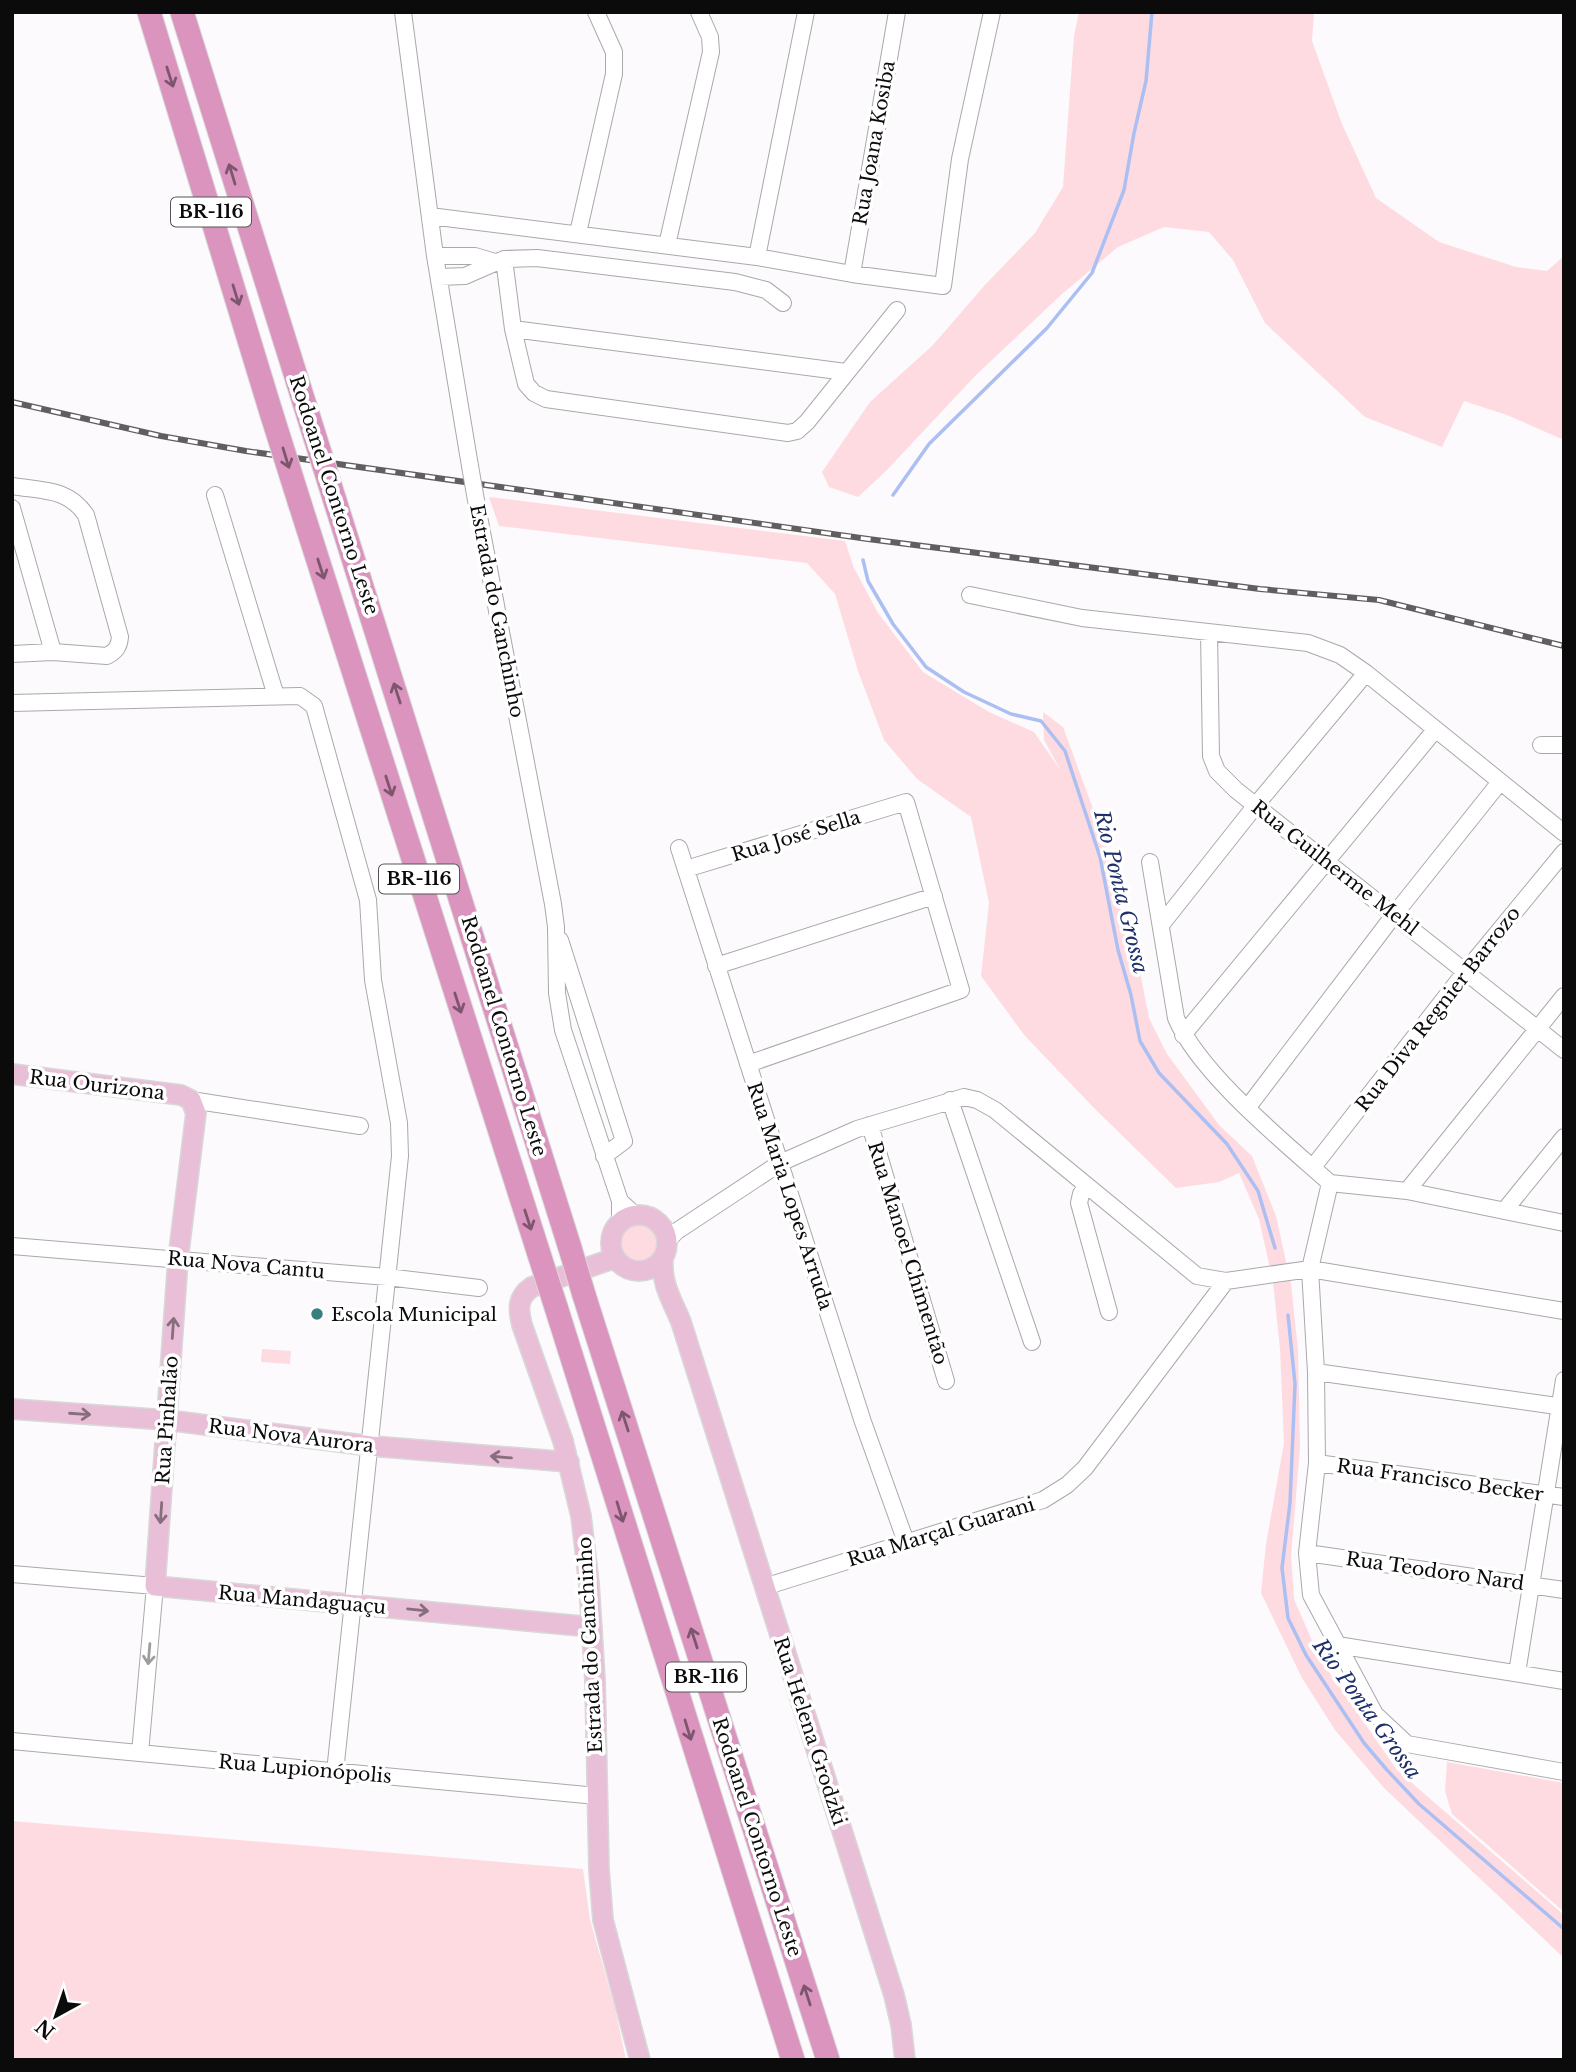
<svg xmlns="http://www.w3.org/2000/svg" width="1576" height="2072" viewBox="0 0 1576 2072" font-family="'Libre Baskerville',serif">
<rect width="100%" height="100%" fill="#fcfafd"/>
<path fill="#fedbe0" d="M 1079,12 L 1314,12 L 1312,41 L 1342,124 L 1376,198 L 1439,242 L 1516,267 L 1547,271 L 1564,256 L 1564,440 L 1507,415 L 1464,401 L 1442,447 L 1365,417 L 1265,323 L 1233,260 L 1209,232 L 1164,227 L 1118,247 L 1062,294 L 976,375 L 887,470 L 858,497 L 829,487 L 822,472 L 870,402 L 933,345 L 984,286 L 1035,233 L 1063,187 L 1074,36 Z
M 489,497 L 845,541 L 854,568 L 878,613 L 923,672 L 989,712 L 1034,732 L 1061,771 L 1044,740 L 1043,712 L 1063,727 L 1103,836 L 1121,910 L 1138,962 L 1149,1018 L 1167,1054 L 1219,1125 L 1252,1156 L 1276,1216 L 1291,1284 L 1298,1349 L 1300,1448 L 1291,1556 L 1294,1599 L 1320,1659 L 1397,1770 L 1564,1915 L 1564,1958 L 1384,1788 L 1335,1730 L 1302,1678 L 1261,1593 L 1266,1544 L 1284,1443 L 1280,1349 L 1273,1282 L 1259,1219 L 1239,1173 L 1219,1182 L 1176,1188 L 1096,1110 L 1025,1036 L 981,976 L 989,903 L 971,817 L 917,779 L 884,740 L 858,671 L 835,594 L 807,563 L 499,526 Z
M618 1244a22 22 0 1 1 44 0a22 22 0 1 1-44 0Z
M 262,1349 L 291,1351 L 290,1364 L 261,1362 Z
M 1447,1762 L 1564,1783 L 1564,1912 L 1452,1814 L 1445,1791 Z
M 12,1821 L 583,1869 L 590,1920 L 615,2008 L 626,2060 L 12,2060 Z"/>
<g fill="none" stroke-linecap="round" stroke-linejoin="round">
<path stroke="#acbff2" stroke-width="3.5" d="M 893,495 L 929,444 L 1047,328 L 1092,273 L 1124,190 L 1134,133 L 1146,81 L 1152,12
M 863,560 L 868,581 L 893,624 L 926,667 L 964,692 L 1011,714 L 1041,721 L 1065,751 L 1100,857 L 1118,950 L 1131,995 L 1140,1041 L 1159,1073 L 1227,1144 L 1258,1191 L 1275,1248
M 1288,1315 L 1295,1384 L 1290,1503 L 1282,1568 L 1288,1618 L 1306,1655 L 1364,1743 L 1387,1770 L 1419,1804 L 1564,1929"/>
<g stroke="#aaa8ab" stroke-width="18">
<path id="minor" d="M 403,12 L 435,256 L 470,466
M 430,216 L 757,257 L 852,274 L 943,286 L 960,159 L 992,12
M 578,233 L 614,74 L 614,52 L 596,12
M 667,245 L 711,52 L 710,37 L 699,12
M 435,256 L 475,256 L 495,262
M 757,257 L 806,12
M 504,259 L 513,329 L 526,384 L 534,393 L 546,399 L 788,433 L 797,431 L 807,422 L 897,310
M 852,274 L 897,12
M 439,277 L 465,276 L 504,259 L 537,258 L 735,282 L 766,290 L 783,303
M 513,329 L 846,372
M 12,486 C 42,491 68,488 86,515 L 120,637 C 119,647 116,651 107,656 L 53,652 L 12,654
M 215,495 L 276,696
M 477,506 L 553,904 L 556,927 L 557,993 L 563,1030 L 620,1201 L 620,1223
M 12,508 L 53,652
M 970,595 L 1082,618 L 1308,643 L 1340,655 L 1366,673 L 1564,833
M 1209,632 L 1211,756 L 1217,771 L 1236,790 L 1564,1050
M 12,703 L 300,696 L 314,706 L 368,900 L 373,980 L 399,1123 L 400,1156 L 335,1772
M 1541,745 L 1564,745
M 679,848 L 863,1422 L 906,1542
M 1150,862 L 1176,1018 C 1199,1073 1284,1142 1330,1183 L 1310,1269 L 1316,1372 L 1317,1463 L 1307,1553 L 1311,1595 L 1375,1714 L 1407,1744 L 1564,1772
M 686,869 L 906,802 L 961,990 L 748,1064
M 1161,925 L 1256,805 L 1366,673
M 560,940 L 624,1141 L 604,1156
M 716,966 L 934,896
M 1183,1035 L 1435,730
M 191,1100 L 360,1126
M 950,1100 L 1032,1342
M 1248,1107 L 1394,915 L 1500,782
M 870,1125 L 946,1381
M 1313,1167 L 1466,971 L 1564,852
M 1330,1183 L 1407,1191 L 1564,1223
M 1086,1187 L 1081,1194 L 1079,1203 L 1109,1312
M 1407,1191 L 1564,996
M 620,1201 L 636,1216
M 1504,1211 L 1564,1137
M 667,1241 L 677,1231 L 780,1163 L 857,1129 L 964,1097 L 977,1100 L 995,1110 L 1197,1276 L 1226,1281 L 1310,1269 L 1564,1311
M 12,1246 L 387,1277 L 479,1288
M 1316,1372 L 1564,1407
M 1317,1463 L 1564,1497
M 1307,1553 L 1564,1590
M 12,1574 L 155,1586 L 140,1753
M 764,1587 L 1043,1500 L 1067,1485 L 1085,1468 L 1226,1281
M 1337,1645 L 1564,1681
M 1517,1673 L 1564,1380
M 12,1741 L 597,1796"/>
</g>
<g stroke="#d8d8d8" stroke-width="22">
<path id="major" d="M 12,1074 L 181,1095 L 191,1100 L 196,1113 L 178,1259 L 155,1586 L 592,1627
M611 1243a28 28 0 1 1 56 0a28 28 0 1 1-56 0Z
M 615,1258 L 532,1287 C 517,1297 518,1309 522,1325 L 563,1441 L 581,1516 L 589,1584 L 595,1680 L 599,1870 L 603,1920 L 640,2060
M 663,1259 C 661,1284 672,1300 681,1322 L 894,1995 L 901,2025 L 905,2060
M 12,1409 L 167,1420 L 371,1446 L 569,1462"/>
</g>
<g stroke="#d8d8d8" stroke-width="25">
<path id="highway" d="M 149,12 L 271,412
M 182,12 L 304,402
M 335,501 L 570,1248
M 300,504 L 539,1254
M 584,1295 L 828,2060
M 556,1307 L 793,2060"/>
</g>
<use href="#minor" stroke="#fff" stroke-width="16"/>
<use href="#major" stroke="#e9bfd8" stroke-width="19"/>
<use href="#highway" stroke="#da94be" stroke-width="23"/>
<g stroke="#605f60" stroke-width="6">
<path id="rail" d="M 12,402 L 161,436 L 246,451 L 868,539 L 1260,589 L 1379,600 L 1564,646"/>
</g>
<use href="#rail" stroke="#fff" stroke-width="3.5" stroke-dasharray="10" stroke-linecap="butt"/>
<g stroke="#aaa8ab" stroke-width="18" stroke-linecap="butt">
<path id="minor-bridge" d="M 470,466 L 477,506"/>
</g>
<g stroke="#d8d8d8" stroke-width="25" stroke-linecap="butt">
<path id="highway-bridge" d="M 304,402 L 335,501
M 271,412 L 300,504
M 570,1248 L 584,1295
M 539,1254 L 556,1307"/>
</g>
<use href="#minor-bridge" stroke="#fff" stroke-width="16"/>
<use href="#highway-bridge" stroke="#da94be" stroke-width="23"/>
</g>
<defs><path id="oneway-shaft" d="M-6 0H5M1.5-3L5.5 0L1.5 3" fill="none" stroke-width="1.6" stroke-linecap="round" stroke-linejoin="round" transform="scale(1.75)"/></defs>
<g stroke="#7d566e">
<use href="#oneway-shaft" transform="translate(170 77) rotate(72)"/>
<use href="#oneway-shaft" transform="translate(232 174) rotate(-107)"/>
<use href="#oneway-shaft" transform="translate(236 295) rotate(73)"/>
<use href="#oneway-shaft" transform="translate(286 458) rotate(73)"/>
<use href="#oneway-shaft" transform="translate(321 569) rotate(72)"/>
<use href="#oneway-shaft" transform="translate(397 693) rotate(-108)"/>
<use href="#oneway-shaft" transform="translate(389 786) rotate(72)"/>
<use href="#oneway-shaft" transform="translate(458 1003) rotate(72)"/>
<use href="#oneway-shaft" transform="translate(528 1220) rotate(72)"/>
<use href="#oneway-shaft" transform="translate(625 1421) rotate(-108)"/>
<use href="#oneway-shaft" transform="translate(620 1512) rotate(73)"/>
<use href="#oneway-shaft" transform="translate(694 1638) rotate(-108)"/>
<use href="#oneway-shaft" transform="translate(688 1730) rotate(73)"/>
<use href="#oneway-shaft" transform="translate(807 1995) rotate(-108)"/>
</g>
<g stroke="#866e7c">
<use href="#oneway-shaft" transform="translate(173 1328) rotate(-86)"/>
<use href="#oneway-shaft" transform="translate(80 1414) rotate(4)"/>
<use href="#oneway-shaft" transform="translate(501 1457) rotate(-175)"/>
<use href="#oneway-shaft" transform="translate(161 1513) rotate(94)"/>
<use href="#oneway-shaft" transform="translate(418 1610) rotate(6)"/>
</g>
<use stroke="#9e9d9e" href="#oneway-shaft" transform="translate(149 1654) rotate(95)"/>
<circle fill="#37807f" stroke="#fff" stroke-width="2.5" cx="317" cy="1314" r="7"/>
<g text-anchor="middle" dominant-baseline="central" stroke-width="7" stroke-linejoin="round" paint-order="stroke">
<g fill="#fff" stroke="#555455" stroke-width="2">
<rect x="171" y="197.5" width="80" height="29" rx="5"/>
<rect x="379" y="864.5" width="80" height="29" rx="5"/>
<rect x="666" y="1662.5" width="80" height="29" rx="5"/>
</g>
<g font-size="18" font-weight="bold" fill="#0c0b0c">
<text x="211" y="212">BR-116</text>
<text x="419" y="879">BR-116</text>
<text x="706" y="1677">BR-116</text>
</g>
<g font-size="19" fill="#0c0b0c" stroke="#fff">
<text transform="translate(874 143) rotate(-80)">Rua Joana Kosiba</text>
<text transform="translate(334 495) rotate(72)">Rodoanel Contorno Leste</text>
<text transform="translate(497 611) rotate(79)">Estrada do Ganchinho</text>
<text transform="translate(796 836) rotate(-17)">Rua José Sella</text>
<text transform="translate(1335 868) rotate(38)">Rua Guilherme Mehl</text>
<text transform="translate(1438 1009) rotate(-52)">Rua Diva Regnier Barrozo</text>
<text transform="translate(504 1036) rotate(73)">Rodoanel Contorno Leste</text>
<text transform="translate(97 1085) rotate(7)">Rua Ourizona</text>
<text transform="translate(790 1196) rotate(72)">Rua Maria Lopes Arruda</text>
<text transform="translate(908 1253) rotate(73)">Rua Manoel Chimentão</text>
<text transform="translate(246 1265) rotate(5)">Rua Nova Cantu</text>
<text transform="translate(167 1420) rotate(-86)">Rua Pinhalão</text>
<text transform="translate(291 1436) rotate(7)">Rua Nova Aurora</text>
<text transform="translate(1440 1480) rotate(8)">Rua Francisco Becker</text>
<text transform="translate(941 1532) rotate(-17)">Rua Marçal Guarani</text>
<text transform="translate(1435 1571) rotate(8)">Rua Teodoro Nard</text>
<text transform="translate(302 1600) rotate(5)">Rua Mandaguaçu</text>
<text transform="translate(590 1645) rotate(-93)">Estrada do Ganchinho</text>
<text transform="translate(810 1731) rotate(72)">Rua Helena Grodzki</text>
<text transform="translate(305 1769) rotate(5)">Rua Lupionópolis</text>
<text transform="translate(757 1837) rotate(72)">Rodoanel Contorno Leste</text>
</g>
<g font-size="19" fill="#0c0b0c" stroke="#fff" text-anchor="start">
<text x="331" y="1314">Escola Municipal</text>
</g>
<g font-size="21" font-style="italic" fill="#20306c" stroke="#fff">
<text transform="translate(1121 892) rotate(76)">Rio Ponta Grossa</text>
<text transform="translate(1367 1709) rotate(54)">Rio Ponta Grossa</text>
</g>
</g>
<rect width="1576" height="2072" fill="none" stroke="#0c0b0c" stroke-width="28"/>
<g transform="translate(56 2016) rotate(220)" stroke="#ffffff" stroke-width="5" paint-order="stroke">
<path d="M0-5L12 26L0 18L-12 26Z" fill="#0c0b0c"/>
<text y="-10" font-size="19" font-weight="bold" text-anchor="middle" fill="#0c0b0c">N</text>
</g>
</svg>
